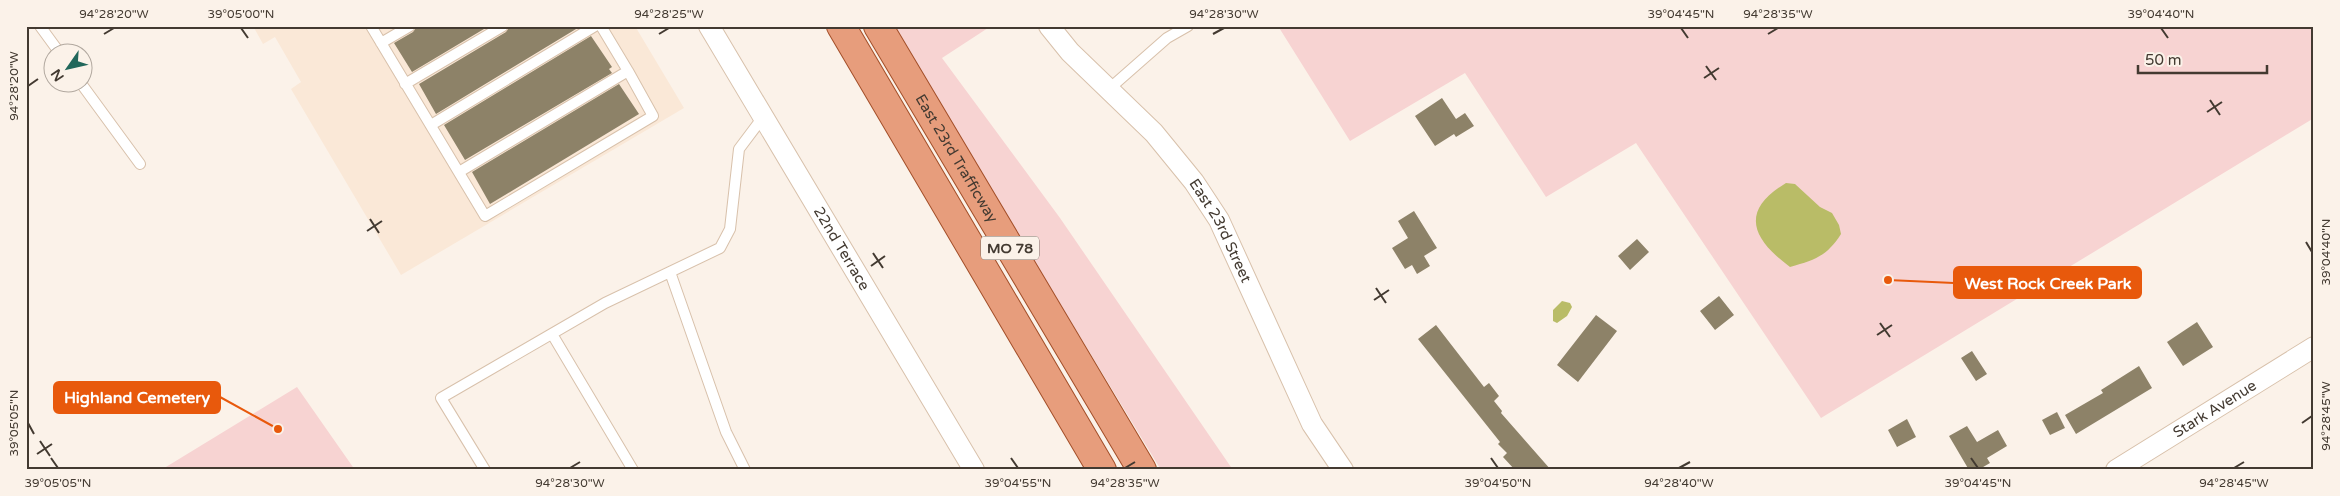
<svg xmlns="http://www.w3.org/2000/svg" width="2340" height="496" viewBox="0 0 2340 496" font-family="'Varela Round',sans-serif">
<rect width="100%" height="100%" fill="#fbf2e9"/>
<path fill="#fae8d7" d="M 253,26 L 635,26 L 684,108 L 401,275 L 291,89 L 301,82 L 275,37 L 263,44 Z"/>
<path fill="#f7d3d2" d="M 895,26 L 991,26 L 942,58 L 1060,218 L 1233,470 L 1161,470 L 962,142 Z
M 1278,26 L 2314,26 L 2314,118 L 1821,418 L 1636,143 L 1546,197 L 1465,73 L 1350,141 Z
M 297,387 L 355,470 L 161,470 Z"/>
<path fill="#b9bc67" d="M 1786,183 L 1795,184 L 1820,207 L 1832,213 L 1839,225 L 1841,234 C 1827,256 1815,260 1790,267 C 1751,238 1740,211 1786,183 Z
M 1562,301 L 1570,303 L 1572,307 L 1567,316 L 1557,323 L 1553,321 L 1553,310 Z"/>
<path fill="#8d8268" d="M 417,26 L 489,26 L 412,72 L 394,43 L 413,32 Z
M 510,26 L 581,26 L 436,114 L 419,84 L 506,32 Z
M 591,36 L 612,67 L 609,69 L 612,73 L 465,160 L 444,125 Z
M 619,84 L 639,114 L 490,204 L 472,172 Z
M 1442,98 L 1456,119 L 1465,113 L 1474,126 L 1456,137 L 1454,134 L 1435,146 L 1415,116 Z
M 1414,211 L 1437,248 L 1424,256 L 1430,266 L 1417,274 L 1412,265 L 1405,269 L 1392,248 L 1408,238 L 1398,221 Z
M 1637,239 L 1649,252 L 1630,270 L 1618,256 Z
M 1719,296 L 1734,315 L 1715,330 L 1700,311 Z
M 1596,315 L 1617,331 L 1578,382 L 1557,365 Z
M 2197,322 L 2213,347 L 2183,366 L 2167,342 Z
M 1436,325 L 1484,387 L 1489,383 L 1499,396 L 1494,401 L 1502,411 L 1501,413 L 1551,470 L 1515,470 L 1503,457 L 1507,453 L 1498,444 L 1500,442 L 1418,339 Z
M 1972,351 L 1987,374 L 1976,381 L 1961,358 Z
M 2139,366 L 2152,388 L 2076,434 L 2065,415 L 2103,393 L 2101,390 Z
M 2057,412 L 2065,428 L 2050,435 L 2042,420 Z
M 1907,419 L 1916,437 L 1897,447 L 1888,430 Z
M 1967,426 L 1977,442 L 1998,430 L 2007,446 L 1987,458 L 1990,463 L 1978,470 L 1969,470 L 1949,436 Z"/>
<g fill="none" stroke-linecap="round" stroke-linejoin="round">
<g stroke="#d8c1ab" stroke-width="12">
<path id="service" d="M 40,26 L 59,52
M 371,26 L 485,216 L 653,116 L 628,71
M 381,43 L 410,26
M 80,82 L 140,164
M 405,84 L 503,26
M 1109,89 L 1167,38 L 1188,26
M 431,125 L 595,26
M 459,172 L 628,71 L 601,26
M 670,272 L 726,432 L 745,470
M 552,334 L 633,470
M 485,470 L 441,398 L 605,303 L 720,248 L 730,229 L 739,149 L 763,117"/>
</g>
<g stroke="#d8c1ab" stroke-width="22">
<g id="minor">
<path id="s1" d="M 709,26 L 974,470"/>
<path id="s2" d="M 1049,26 L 1070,52 L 1154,133 L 1194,182 L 1219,220 L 1312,424 L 1343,470"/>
<path id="s3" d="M 2116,470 L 2314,347"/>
</g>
</g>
<g stroke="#a34f29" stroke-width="30">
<g id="primary">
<path d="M 841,26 L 1102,470"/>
<path id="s4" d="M 878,26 L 1142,470"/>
</g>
</g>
<use href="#service" stroke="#fff" stroke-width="10"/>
<use href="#minor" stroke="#fff" stroke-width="20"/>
<use href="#primary" stroke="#e79d7c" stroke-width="28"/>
</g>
<path fill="none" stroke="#433a31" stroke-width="2" d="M 241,28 L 248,38M 1681,28 L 1688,38M 2161,28 L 2168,38M 104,34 L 114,28M 659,34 L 669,28M 1213,34 L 1224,28M 1768,34 L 1778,28M 1706,66 L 1716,80M 1704,78 L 1719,68M 28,86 L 38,79M 2210,100 L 2220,115M 2207,112 L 2222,102M 370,219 L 379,233M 367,231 L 382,221M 2306,242 L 2312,252M 873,253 L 883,268M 871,266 L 885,256M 1376,288 L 1386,303M 1374,300 L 1389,290M 1880,323 L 1890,337M 1877,335 L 1892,325M 28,423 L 34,434M 2302,423 L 2312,416M 40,441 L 50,456M 37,454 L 52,444M 51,458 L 58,468M 1011,458 L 1018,468M 1491,458 L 1498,468M 1971,458 L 1978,468M 570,468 L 580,462M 1125,468 L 1135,462M 1679,468 L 1690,462M 2234,468 L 2244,462"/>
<g text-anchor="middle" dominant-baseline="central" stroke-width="5" stroke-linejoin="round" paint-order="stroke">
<rect fill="#fbf2e9" stroke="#7a7168" stroke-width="1" x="981" y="236.5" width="58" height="23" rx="4"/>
<g font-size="14" font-weight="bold" fill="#433a31">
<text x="1010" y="248">MO 78</text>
</g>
<g font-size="15" fill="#433a31" stroke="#fbf2e9">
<text stroke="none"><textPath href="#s4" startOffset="154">East 23rd Trafficway</textPath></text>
<text stroke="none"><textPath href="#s2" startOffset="269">East 23rd Street</textPath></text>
<text stroke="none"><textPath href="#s1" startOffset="259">22nd Terrace</textPath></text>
<text stroke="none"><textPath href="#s3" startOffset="116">Stark Avenue</textPath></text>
</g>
</g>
<path fill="none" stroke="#e8590c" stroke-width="2" d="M1888 280L1954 283M278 429L220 397"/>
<g fill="#e8590c" stroke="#fbf2e9" stroke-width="2">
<circle cx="1888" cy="280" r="5"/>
<circle cx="278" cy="429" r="5"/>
</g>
<g fill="#e8590c" stroke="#e8590c" stroke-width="2">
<rect x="1954" y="267" width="187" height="31" rx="5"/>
<rect x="54" y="382" width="166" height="31" rx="5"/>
</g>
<g font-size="16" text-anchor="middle" font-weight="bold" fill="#fff">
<text x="2048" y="289">West Rock Creek Park</text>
<text x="137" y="403">Highland Cemetery</text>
</g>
<rect width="2340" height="496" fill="none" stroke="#fbf2e9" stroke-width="55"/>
<g transform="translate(68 68) rotate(236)"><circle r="24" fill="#fbf2e9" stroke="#b1a89f"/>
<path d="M0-4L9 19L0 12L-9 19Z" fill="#21675b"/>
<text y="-8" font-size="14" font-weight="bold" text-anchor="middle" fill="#433a31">N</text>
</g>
<path d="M2138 65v8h129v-8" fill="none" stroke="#433a31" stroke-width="2.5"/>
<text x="2145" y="65" font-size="15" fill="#433a31" stroke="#fbf2e9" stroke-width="4" paint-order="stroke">50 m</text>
<rect x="28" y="28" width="2284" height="440" fill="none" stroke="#433a31" stroke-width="2"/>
<g font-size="12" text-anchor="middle" fill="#433a31">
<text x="114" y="18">94°28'20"W</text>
<text x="241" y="18">39°05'00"N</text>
<text x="669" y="18">94°28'25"W</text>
<text x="1224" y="18">94°28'30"W</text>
<text x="1681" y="18">39°04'45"N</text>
<text x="1778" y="18">94°28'35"W</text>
<text x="2161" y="18">39°04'40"N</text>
<text transform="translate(14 86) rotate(-90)" y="4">94°28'20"W</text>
<text transform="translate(2326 252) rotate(-90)" y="4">39°04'40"N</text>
<text transform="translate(2326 416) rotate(-90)" y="4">94°28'45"W</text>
<text transform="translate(14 423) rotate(-90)" y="4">39°05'05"N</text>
<text x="58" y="487">39°05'05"N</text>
<text x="570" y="487">94°28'30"W</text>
<text x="1018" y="487">39°04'55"N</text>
<text x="1125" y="487">94°28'35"W</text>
<text x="1498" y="487">39°04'50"N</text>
<text x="1679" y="487">94°28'40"W</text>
<text x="1978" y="487">39°04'45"N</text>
<text x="2234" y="487">94°28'45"W</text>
</g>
</svg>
